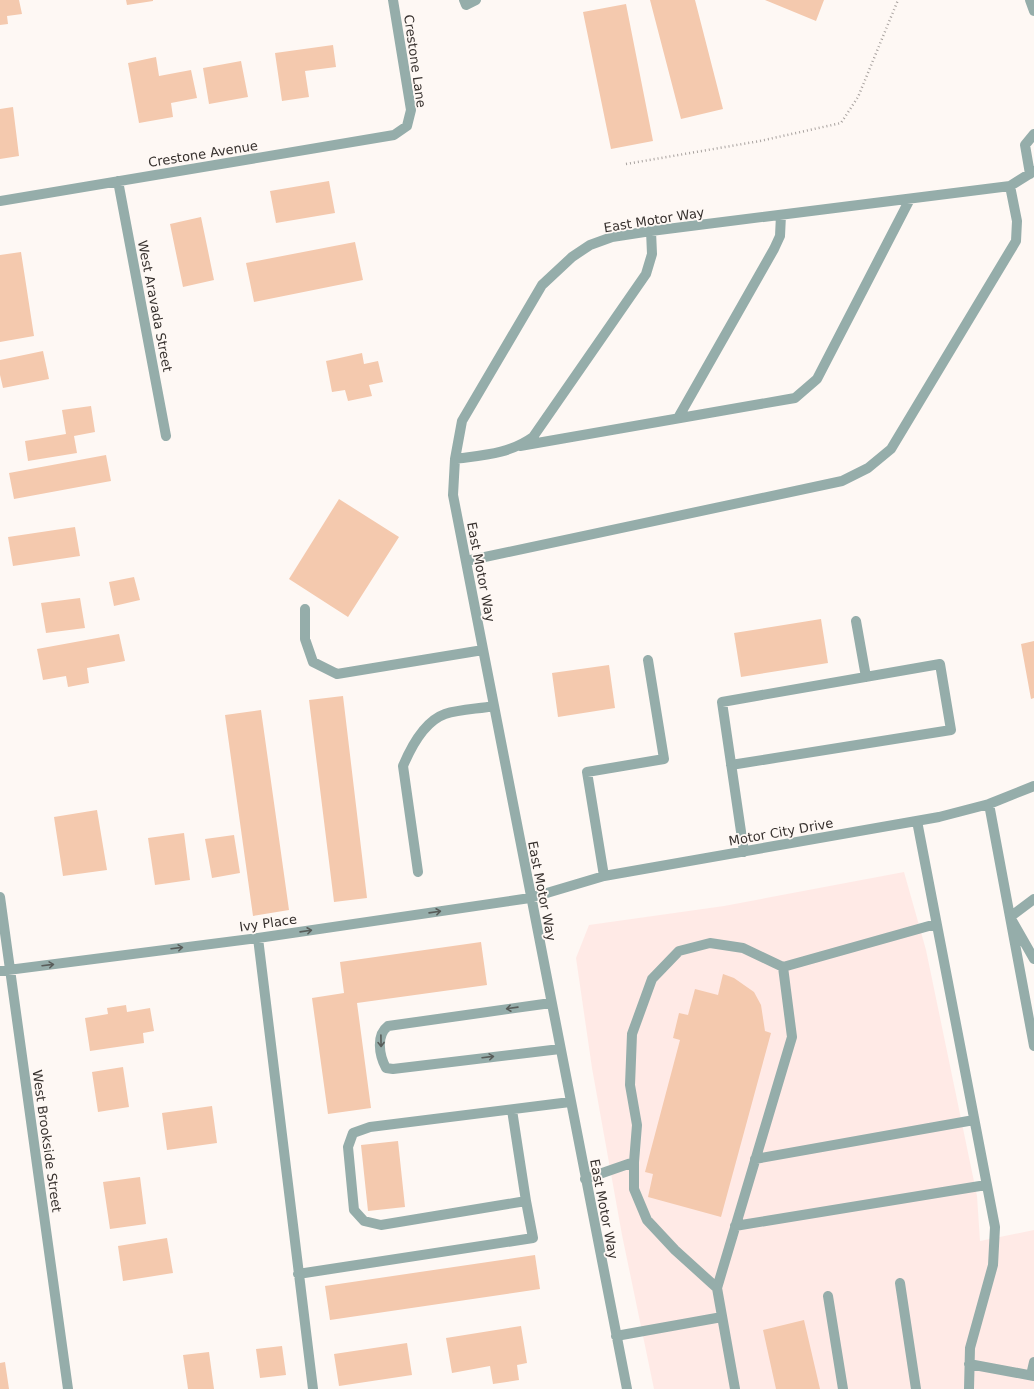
<svg xmlns="http://www.w3.org/2000/svg" width="1034" height="1389" viewBox="0 0 1034 1389" font-family="'DejaVu Sans',sans-serif">
<rect width="100%" height="100%" fill="#fef8f4"/>
<path fill="#ffeae6" d="M 904,872 L 926,950 L 977,1196 L 980,1241 L 1034,1230 L 1034,1389 L 654,1389 L 622,1235 L 592,1068 L 576,958 L 589,925 L 724,906 Z"/>
<path fill="#f4c9ae" d="M 0,0 L 19,0 L 22,14 L 7,16 L 8,24 L 0,25 Z
M 126,0 L 153,0 L 153,1 L 127,5 Z
M 650,0 L 695,0 L 723,109 L 681,119 Z
M 765,0 L 824,0 L 816,21 Z
M 626,4 L 653,141 L 611,149 L 583,12 Z
M 333,45 L 336,67 L 305,71 L 309,97 L 282,101 L 275,53 Z
M 156,57 L 159,76 L 191,70 L 197,98 L 171,103 L 173,117 L 139,123 L 128,63 Z
M 241,61 L 248,97 L 209,104 L 203,68 Z
M 13,107 L 19,156 L 0,159 L 0,109 Z
M 329,181 L 335,213 L 276,223 L 270,191 Z
M 201,217 L 214,280 L 183,287 L 170,224 Z
M 355,242 L 363,280 L 254,302 L 246,263 Z
M 21,252 L 34,336 L 0,342 L 0,255 Z
M 43,351 L 49,379 L 3,388 L 0,375 L 0,360 Z
M 362,353 L 364,364 L 378,361 L 383,382 L 369,385 L 372,396 L 348,401 L 345,390 L 332,392 L 326,361 Z
M 91,406 L 95,432 L 74,436 L 77,453 L 28,461 L 25,441 L 66,434 L 62,410 Z
M 106,455 L 111,481 L 14,499 L 9,473 Z
M 339,499 L 399,537 L 348,617 L 289,579 Z
M 75,527 L 80,556 L 13,566 L 8,537 Z
M 134,577 L 140,600 L 114,606 L 109,582 Z
M 80,598 L 85,628 L 46,633 L 41,603 Z
M 821,619 L 828,663 L 741,677 L 734,633 Z
M 119,634 L 125,661 L 87,668 L 89,683 L 68,687 L 66,676 L 43,680 L 37,649 Z
M 1034,641 L 1034,698 L 1031,699 L 1021,644 Z
M 609,665 L 615,708 L 558,717 L 552,673 Z
M 343,696 L 367,898 L 334,902 L 309,700 Z
M 261,710 L 289,910 L 253,916 L 225,715 Z
M 97,810 L 107,870 L 63,876 L 54,817 Z
M 184,833 L 190,880 L 155,885 L 148,838 Z
M 234,835 L 240,873 L 212,878 L 205,839 Z
M 481,942 L 487,985 L 357,1003 L 371,1108 L 328,1114 L 312,998 L 344,993 L 340,962 Z
M 723,974 L 734,978 L 754,992 L 761,1005 L 765,1031 L 771,1033 L 721,1217 L 648,1197 L 653,1174 L 645,1172 L 680,1040 L 673,1038 L 679,1013 L 688,1015 L 695,989 L 718,995 Z
M 126,1005 L 127,1012 L 150,1008 L 154,1031 L 143,1033 L 144,1043 L 90,1051 L 85,1018 L 108,1014 L 107,1008 Z
M 123,1067 L 129,1107 L 98,1112 L 92,1072 Z
M 212,1106 L 217,1143 L 167,1150 L 162,1113 Z
M 398,1141 L 405,1207 L 368,1211 L 361,1145 Z
M 140,1177 L 146,1224 L 110,1229 L 103,1182 Z
M 167,1238 L 173,1273 L 123,1281 L 118,1246 Z
M 535,1255 L 540,1289 L 330,1320 L 325,1286 Z
M 804,1320 L 820,1389 L 776,1389 L 763,1330 Z
M 521,1326 L 527,1363 L 517,1365 L 519,1380 L 493,1384 L 490,1366 L 452,1373 L 446,1338 Z
M 407,1343 L 412,1375 L 339,1386 L 334,1354 Z
M 282,1346 L 286,1375 L 260,1378 L 256,1349 Z
M 209,1352 L 214,1389 L 188,1389 L 183,1355 Z
M 5,1362 L 9,1389 L 0,1389 L 0,1363 Z"/>
<g fill="none" stroke-linecap="round" stroke-linejoin="round">
<path stroke="#a8a29f" stroke-width="2.5" stroke-dasharray="1 3" stroke-linecap="butt" d="M 626,164 L 760,141 L 841,123 L 858,97 L 898,0"/>
<path stroke="#95adaa" stroke-width="10" d="M 464,0 L 466,5 L 476,0
M 1030,0 L 1034,11
M 1030,174 L 1025,145 L 1034,134
M 118,181 L 166,436
M 0,201 L 394,135 L 407,126 L 411,110 L 393,0
M 678,418 L 774,249 L 780,236 L 781,215
M 520,446 L 795,398 L 817,379 L 910,199
M 455,459 C 484,455 509,454 533,437 L 646,274 L 652,254 L 651,231
M 466,561 L 842,481 L 868,468 L 891,449 L 1016,241 L 1017,221 L 1010,186
M 305,609 L 305,639 L 313,662 L 337,674 L 483,650
M 856,621 L 866,677
M 731,765 L 951,730 L 940,664 L 722,702 L 744,852
M 989,804 L 1010,917 L 1034,959
M 917,821 L 995,1227 L 993,1265 L 970,1348 L 969,1389
M 418,872 L 403,766 C 411,747 425,721 445,714 C 460,709 478,709 494,706
M 604,876 L 587,772 L 664,759 L 648,660
M 0,897 L 68,1389
M 1034,899 L 1010,917 L 1034,1046
M 258,938 L 313,1389
M 0,971 L 258,938 L 530,898 L 604,876 L 939,817 L 989,804 L 1034,786
M 551,1003 L 388,1026 C 376,1035 379,1055 386,1068 L 393,1069 L 560,1049
M 512,1110 L 526,1201 L 381,1225 L 364,1221 L 354,1210 L 348,1147 L 353,1133 L 370,1127 L 570,1102
M 755,1159 L 974,1120
M 585,1179 L 634,1162
M 735,1226 L 986,1185
M 298,1274 L 533,1238 L 526,1201
M 900,1283 L 916,1389
M 717,1288 L 675,1250 L 647,1220 L 634,1189 L 634,1162 L 637,1125 L 630,1085 L 632,1034 L 652,979 L 679,951 L 710,943 L 743,948 L 783,967
M 828,1296 L 843,1389
M 616,1336 L 722,1317
M 969,1364 L 1034,1376
M 1031,1375 L 1034,1362
M 627,1389 L 453,495 L 455,459 L 462,421 L 542,285 L 572,257 L 590,245 L 612,237 L 651,231 L 1010,186 L 1034,171
M 735,1389 L 717,1288 L 792,1037 L 783,967 L 936,924"/>
</g>
<defs><path id="oneway-shaft" d="M-6 0H5M1.5-3L5.5 0L1.5 3" fill="none" stroke-width="1.6" stroke-linecap="round" stroke-linejoin="round"/></defs>
<g stroke="#595d5a">
<use href="#oneway-shaft" transform="translate(435 912) rotate(-8)"/>
<use href="#oneway-shaft" transform="translate(306 931) rotate(-8)"/>
<use href="#oneway-shaft" transform="translate(177 948) rotate(-7)"/>
<use href="#oneway-shaft" transform="translate(48 965) rotate(-7)"/>
<use href="#oneway-shaft" transform="translate(512 1008) rotate(172)"/>
<use href="#oneway-shaft" transform="translate(381 1041) rotate(89)"/>
<use href="#oneway-shaft" transform="translate(488 1057) rotate(-7)"/>
</g>
<g text-anchor="middle" dominant-baseline="central" stroke-width="3.5" stroke-linejoin="round" paint-order="stroke">
<g font-size="13" fill="#38322f" stroke="#fef8f4">
<text transform="translate(415 61) rotate(82)">Crestone Lane</text>
<text transform="translate(203 154) rotate(-9)">Crestone Avenue</text>
<text transform="translate(654 220) rotate(-9)">East Motor Way</text>
<text transform="translate(155 306) rotate(79)">West Aravada Street</text>
<text transform="translate(481 572) rotate(79)">East Motor Way</text>
<text transform="translate(781 832) rotate(-10)">Motor City Drive</text>
<text transform="translate(542 891) rotate(79)">East Motor Way</text>
<text transform="translate(268 923) rotate(-8)">Ivy Place</text>
<text transform="translate(47 1141) rotate(82)">West Brookside Street</text>
<text transform="translate(604 1209) rotate(79)">East Motor Way</text>
</g>
</g>
</svg>
